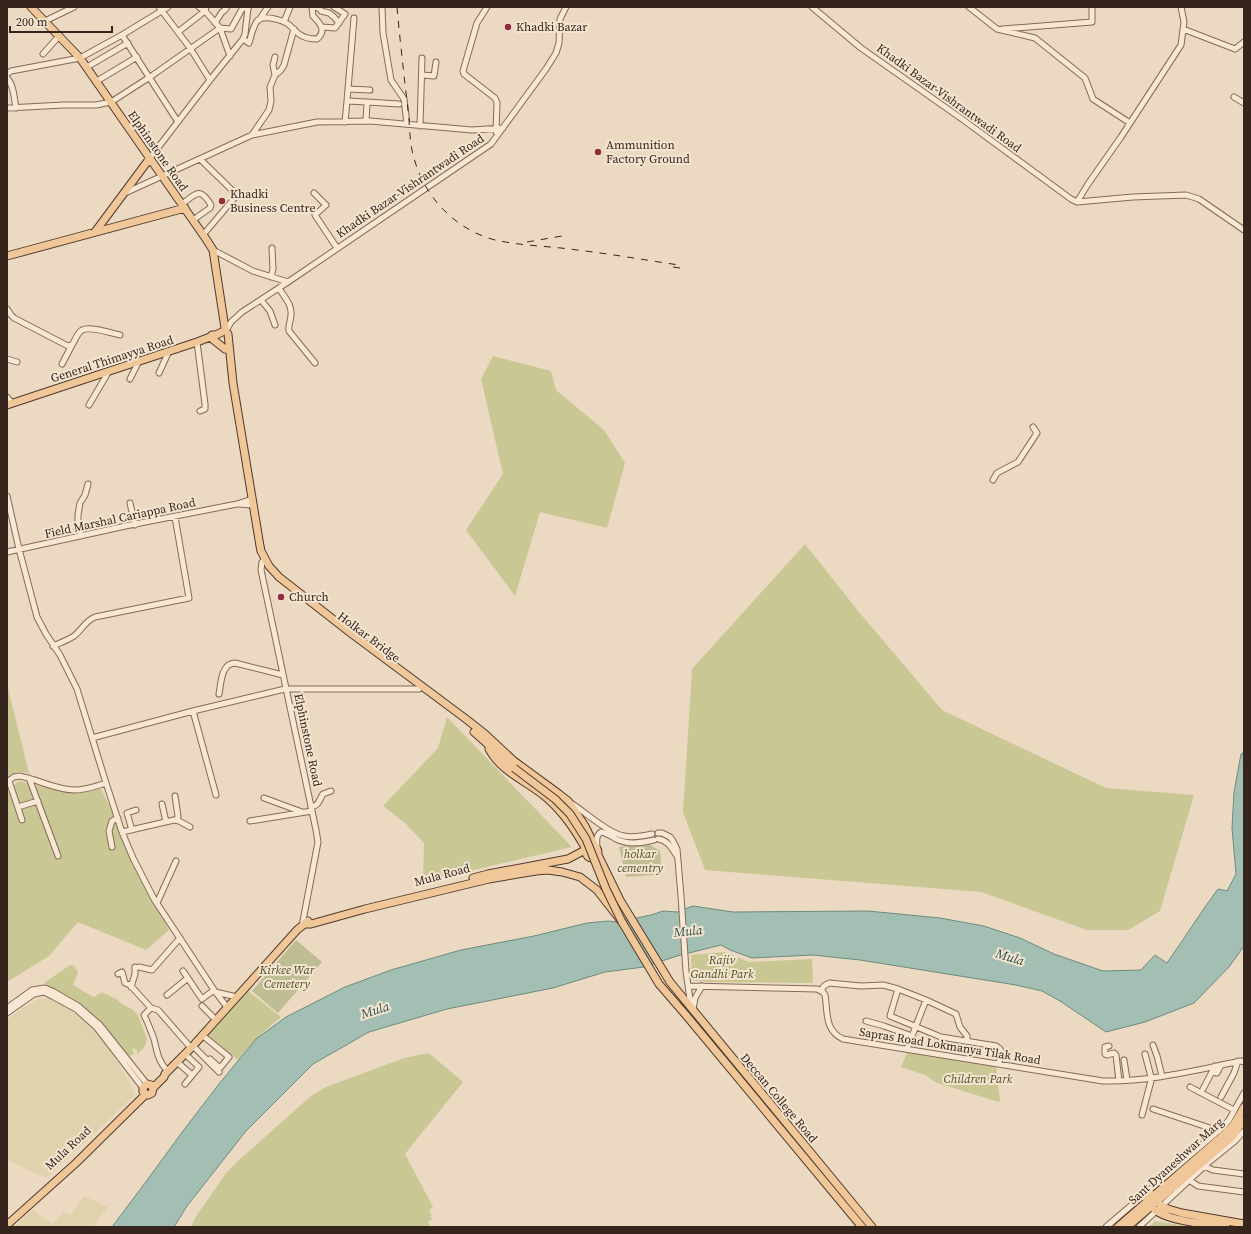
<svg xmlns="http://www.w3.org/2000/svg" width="1251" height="1234" viewBox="0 0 1251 1234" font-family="'Source Serif 4',serif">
<rect width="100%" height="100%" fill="#ecd9c1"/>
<path fill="#e1d2ae" d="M 39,998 L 53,1000 L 76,1014 L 103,1040 L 131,1084 L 135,1095 L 46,1178 L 7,1160 L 7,1019 Z
M 84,1196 L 108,1207 L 93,1227 L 14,1227 L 33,1210 L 52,1224 L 64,1212 L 71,1215 Z"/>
<path fill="#c9c895" d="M 493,356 L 551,371 L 556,390 L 604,430 L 625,463 L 607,528 L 540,512 L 515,596 L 466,530 L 503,474 L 481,379 Z
M 805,544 L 859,612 L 942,710 L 1106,788 L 1194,795 L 1160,911 L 1128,930 L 1087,930 L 981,892 L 705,870 L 683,812 L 692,669 Z
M 7,684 L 29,773 L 17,772 L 7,779 Z
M 447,717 L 572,847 L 423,882 L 424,843 L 405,823 L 383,806 L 438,748 Z
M 18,781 L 39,786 L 101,789 L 169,930 L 146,950 L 78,922 L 49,956 L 7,982 L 7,793 Z
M 724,952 L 749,962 L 812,959 L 813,983 L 706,982 L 692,980 L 691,955 Z
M 70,965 L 75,966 L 78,973 L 73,985 L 86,993 L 94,997 L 102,992 L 116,999 L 122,1004 L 132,1009 L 138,1015 L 147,1039 L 146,1044 L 142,1050 L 137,1054 L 137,1050 L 132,1048 L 134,1054 L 128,1057 L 114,1037 L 99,1022 L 76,1001 L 44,983 Z
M 247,990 L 281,1017 C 265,1030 251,1043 238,1060 L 205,1035 Z
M 908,1051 L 996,1066 L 1000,1100 L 999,1102 L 937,1083 L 925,1075 L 901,1067 Z
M 428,1053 L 430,1054 L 463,1082 L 405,1154 L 433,1207 L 429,1210 L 432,1216 L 430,1217 L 432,1219 L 428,1222 L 430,1225 L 427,1227 L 191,1227 L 195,1218 L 226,1173 L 239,1160 L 311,1096 L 326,1087 L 404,1058 Z
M 1155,1221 L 1191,1227 L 1149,1227 Z"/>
<path fill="#bebd94" d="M 649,844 L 660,851 L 661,865 L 654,875 L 626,877 L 619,847 Z
M 296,940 L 322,962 L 278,1013 L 252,991 Z"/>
<path fill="#a3beb2" stroke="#6b8c7f" d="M 1244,752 L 1244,946 L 1229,967 L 1194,1003 L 1145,1022 L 1106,1032 L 1060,1001 L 1042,991 L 1016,985 L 860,960 L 813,955 L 752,958 L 730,950 L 721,945 L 677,956 L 644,967 L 605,972 L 553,988 L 447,1009 L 369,1032 L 313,1064 L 246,1131 L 187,1206 L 174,1227 L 112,1227 L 145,1183 L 183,1131 L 219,1084 L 256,1039 L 286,1017 L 345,987 L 391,970 L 461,950 L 534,936 L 587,923 L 608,921 L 618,922 L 651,915 L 663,911 L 677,912 L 693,906 L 733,912 L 868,911 L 940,918 L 984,926 L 1020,938 L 1054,954 L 1103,971 L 1141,970 L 1155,955 L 1167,963 C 1184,939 1200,913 1218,889 L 1227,891 L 1236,874 L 1232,828 L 1234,792 L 1241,754 Z"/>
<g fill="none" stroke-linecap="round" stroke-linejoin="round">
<g stroke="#856a59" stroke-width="7">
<path id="minor" d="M 159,7 L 190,48 L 210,80
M 199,7 L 205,11 L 220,28 L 230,56
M 315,7 L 320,9 L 321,11 L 329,13 L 334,17 L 339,23
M 382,7 L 383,33 L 391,80 L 404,99 L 407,124
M 487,7 L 477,23 L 463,71 L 464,74 L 495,98 L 497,103 L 496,132
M 812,7 L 861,48 L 962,119 L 1071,199 L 1077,202 L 1133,197 L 1186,195 L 1199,199 L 1244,230
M 969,7 L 997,29 L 1035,38 L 1085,78 L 1093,99 L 1130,123
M 259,20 L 268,7
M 45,21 L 74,7
M 284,22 L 290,7
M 215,23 L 222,12 L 224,11 L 227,7
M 322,27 L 335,28 L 345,14 L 334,7
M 1002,29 L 1092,22 L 1092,7
M 1183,29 L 1235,49 L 1244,42
M 178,32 L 205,11 L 206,7
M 122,35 L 178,122
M 243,39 L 249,43 C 251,37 253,25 258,20 C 265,15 282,20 288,24 C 292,27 295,31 299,34 C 304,38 311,39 317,39 C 327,31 320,23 313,16 L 312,7
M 43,54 L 59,36
M 275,57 L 273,65 L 275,75 L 281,70 L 284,65 L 294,29
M 87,67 L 128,43
M 7,74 L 11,71 L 80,58 L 122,35 L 168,7
M 422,75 L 434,76 L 436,62
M 7,78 C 14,85 14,98 16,108
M 97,81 L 137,57
M 348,89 L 370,90
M 1234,97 L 1244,103
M 347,101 L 354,18
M 367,102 L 399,104
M 7,108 L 64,105 L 96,105 L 111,102 L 150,77 L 220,28 L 231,29 L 242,9 L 248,7
M 345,122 L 347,101 L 367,102 L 366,121
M 420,126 L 422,58
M 252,135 L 269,110 L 271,101 L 270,87 L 275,75
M 150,158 L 210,80 L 243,39 L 245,34 L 248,8 L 249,7
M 200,159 L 237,195 L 203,235
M 125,193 L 252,135 L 317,122 L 370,121 L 472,130 L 503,128
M 314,193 L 326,205 L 315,215 L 337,248
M 1077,202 L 1088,184 L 1121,137 L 1181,45 L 1184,22 L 1181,7
M 182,204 C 197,193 200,187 211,205 L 210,208 L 193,220
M 213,250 L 253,271 L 288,282
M 271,277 L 273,269 L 272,248
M 279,288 C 284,297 292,304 291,315 C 291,320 288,325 289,331 L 315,363
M 261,300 L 270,311 L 275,325
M 7,309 L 11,315 L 14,318 L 68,346 L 72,345 C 75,341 77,333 82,330 C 90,326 111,333 120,335
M 227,329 L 231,322 L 242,312 L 288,282 L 491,144 L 546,69 L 556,53 L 559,43 L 560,19 L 566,7
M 197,342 L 205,404 L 205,409 L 200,411
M 7,359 L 17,362
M 62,364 L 72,345
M 159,373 L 169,351
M 130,379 L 139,361
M 7,397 L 12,403
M 89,405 L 109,371
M 993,480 L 997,473 L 1018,462 L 1037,433 L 1033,427
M 7,496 L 19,549 L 37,617 L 46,634 L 60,655 L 77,689 L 106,783 L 122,832 L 133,858 L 154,899 L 214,990 L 227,1007
M 130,503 L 135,525
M 238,504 L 253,505
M 81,536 L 78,526 L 78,515 L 80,503 L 85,495 L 88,484
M 7,552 L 130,525 L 237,504 L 252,499
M 265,559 L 262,562 L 261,570 L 316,830 L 318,842 L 302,926
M 53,646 C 60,643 68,640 74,636 C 82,630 85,621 95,617 L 189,598 L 175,517
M 219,694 C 221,684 221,663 235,663 L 283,675
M 193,711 L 216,795
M 92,738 L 193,711 L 285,689 L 419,689 L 421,686
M 29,778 L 58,856
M 9,781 L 22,820
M 7,782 L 14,777 L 19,776 C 38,779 55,790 75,790 C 86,790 96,786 106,783
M 175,796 L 178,816 L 177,820
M 264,798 L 302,812
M 571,803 C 585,812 608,833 624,836 C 633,838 643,836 652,834
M 162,804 L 166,822
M 18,807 L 38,801
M 311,807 C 319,806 319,800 323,794 L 331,791
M 250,821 L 312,811
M 132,830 L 127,813 L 136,810
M 122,832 L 174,820 L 179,821 L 190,827
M 658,833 L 662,833 L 670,837 L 673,841 L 677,849 L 681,896 L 686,971 L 691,1007
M 658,839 C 668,840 672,849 677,856
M 112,847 L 109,831 L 112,821 L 118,818
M 597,848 C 597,842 595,836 601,832 C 607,833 611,836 616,839 C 628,845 641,843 654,840
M 157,903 L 176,861
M 139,967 L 152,970 L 180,938
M 183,971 L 202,999 L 214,990
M 118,974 L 122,972 L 125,983 L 130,985 L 151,1008 L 158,1010 L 191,1048
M 688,986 L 817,989 L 823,992 L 825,995 C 828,1012 824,1030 843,1039 L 1103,1081 C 1150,1082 1196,1070 1241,1061 L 1244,1062
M 131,987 L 135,974 L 135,967
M 898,989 L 890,1016 L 941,1037 L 996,1046 L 1000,1049 L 1001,1051 L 999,1064
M 821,990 L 824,986 L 829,983 L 861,986 L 883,985 L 898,989 L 926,1000
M 215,992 L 237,997
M 167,995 L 188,978
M 202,1006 L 216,1020
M 7,1008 L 32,990 L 45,988 L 54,992 L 78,1006 L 100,1025 L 147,1084
M 151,1008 L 144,1015 C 148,1023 151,1031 154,1039 C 157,1051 158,1062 168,1071
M 693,1009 L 695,998 L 702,986
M 7,1013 L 34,994 L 44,992 L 52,996 L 76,1009 L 97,1028 L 143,1088
M 866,1021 L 884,1026 L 912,1036
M 202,1035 L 229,1057 L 220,1068 L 210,1059
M 1153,1045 L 1157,1056 L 1162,1076
M 193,1046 L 219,1072
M 1109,1046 L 1105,1047 L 1105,1054 L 1107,1055 L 1114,1053 L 1116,1055 L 1119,1081
M 907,1049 L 926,1000 L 956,1014 L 960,1027 L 967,1036 L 967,1041
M 185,1054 L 199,1067 L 185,1084
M 1145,1054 L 1151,1077
M 1124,1060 L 1127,1080
M 177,1062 L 192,1075
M 1212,1072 L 1217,1073 L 1221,1065
M 1190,1087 L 1234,1110
M 1203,1089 L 1215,1066
M 1221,1097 L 1234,1073 L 1238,1061
M 1153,1109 L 1219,1131
M 1142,1115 L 1152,1077
M 1204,1166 L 1213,1170 L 1244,1174
M 1189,1180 L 1198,1186 L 1244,1192
M 1106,1227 L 1223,1127 L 1229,1120 L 1244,1093
M 1139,1227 L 1209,1162 L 1235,1141 L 1244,1131"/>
</g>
<g stroke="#52392d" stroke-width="9">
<path id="major" d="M 31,7 L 80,58 L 206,239 L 213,250 L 225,328
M 95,232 L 150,158
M 7,256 L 185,208
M 228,334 L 233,383 L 260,546 L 261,551 L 269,566 L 279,577 L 352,634 L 466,719 L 485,734 L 514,761 L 559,794 L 568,801 L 585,826 L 595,847
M 210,337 L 225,349
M 7,405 L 197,342 L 210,337 L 212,335 L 216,335 L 222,332
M 474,732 L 514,768
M 489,749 C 502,773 527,781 547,798 C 564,813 575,830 586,849
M586 852a6 6 0 1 1 12 0a6 6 0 1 1-12 0Z
M 598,855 L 620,900 L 670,982 L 872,1227
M 473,878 L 488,874 L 568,859 L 585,850
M 306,924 L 311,924 L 365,909 L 489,879 L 536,871 L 548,870 L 562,872 L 580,877 L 597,890 L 622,922 L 659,984 L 685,1014 L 862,1227
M 153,1088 L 151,1085 L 147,1084 L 143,1088 L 143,1092 L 148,1095 L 152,1093 L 153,1088 L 164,1077 L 165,1074 L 191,1048 L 297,930 L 308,921
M 1148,1191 L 1162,1206 L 1168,1209 L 1182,1213 L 1244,1224
M 1143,1195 C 1148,1201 1152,1208 1158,1212 C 1175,1222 1207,1224 1226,1227
M 7,1225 L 76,1163 L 146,1094
M 1118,1227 L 1227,1132 L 1234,1124 L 1244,1107
M 1127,1227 L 1232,1137 L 1244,1120"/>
</g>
<use href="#minor" stroke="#f7e7d3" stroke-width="5"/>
<use href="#major" stroke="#efc799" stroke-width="7"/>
<path stroke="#35251d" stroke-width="1" stroke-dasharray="7 7" stroke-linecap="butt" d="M 397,7 C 400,41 404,75 408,110 C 410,125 409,143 414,158 C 424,197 456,230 495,240 C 522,246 550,246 577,250 C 611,254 645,260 679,265
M 527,242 L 562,236
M 673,267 L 687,269"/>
<g stroke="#52392d" stroke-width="9" stroke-linecap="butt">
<path id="major-bridge" d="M 514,768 L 555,799 L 570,814 L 586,839 L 606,889 L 622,922"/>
</g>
<use href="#major-bridge" stroke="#efc799" stroke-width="7"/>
</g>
<g fill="#912b3b" stroke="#f4e4d0" stroke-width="1.5">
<circle cx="508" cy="27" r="4"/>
<circle cx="598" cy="152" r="4"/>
<circle cx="222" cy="201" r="4"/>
<circle cx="281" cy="597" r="4"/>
</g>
<g text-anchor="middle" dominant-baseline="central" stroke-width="4" stroke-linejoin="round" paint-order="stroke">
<g font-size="12" fill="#35251d" stroke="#f4e4d0" text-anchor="start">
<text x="516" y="27">Khadki Bazar</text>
<text x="606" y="145">Ammunition<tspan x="606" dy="14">Factory Ground</tspan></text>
<text x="230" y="194">Khadki<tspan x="230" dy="14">Business Centre</tspan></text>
<text x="289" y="597">Church</text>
</g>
<g font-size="12" fill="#35251d" stroke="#f4e4d0">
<text transform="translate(949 98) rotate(36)">Khadki Bazar-Vishrantwadi Road</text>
<text transform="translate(158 151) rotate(55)">Elphinstone Road</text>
<text transform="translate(410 186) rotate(-34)">Khadki Bazar-Vishrantwadi Road</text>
<text transform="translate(112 359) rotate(-18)">General Thimayya Road</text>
<text transform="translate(120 518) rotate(-12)">Field Marshal Cariappa Road</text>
<text transform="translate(369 637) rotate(37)">Holkar Bridge</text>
<text transform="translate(308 740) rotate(78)">Elphinstone Road</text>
<text transform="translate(442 875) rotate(-15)">Mula Road</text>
<text transform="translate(950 1046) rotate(9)">Sapras Road Lokmanya Tilak Road</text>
<text transform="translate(779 1098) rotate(50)">Deccan College Road</text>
<text transform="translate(68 1148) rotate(-43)">Mula Road</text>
<text transform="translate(1176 1161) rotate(-42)">Sant Dyaneshwar Marg</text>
</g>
<g font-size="12" font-style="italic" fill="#4c5024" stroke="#f4e4d0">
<text x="640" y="854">holkar<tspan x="640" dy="14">cementry</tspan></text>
<text x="722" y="960">Rajiv<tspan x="722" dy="14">Gandhi Park</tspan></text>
<text x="287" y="970">Kirkee War<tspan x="287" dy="14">Cemetery</tspan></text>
<text x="978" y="1079">Children Park</text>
</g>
<g font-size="13" font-style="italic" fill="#2d544c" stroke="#f4e4d0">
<text transform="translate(688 931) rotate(-6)">Mula</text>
<text transform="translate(1010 957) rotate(17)">Mula</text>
<text transform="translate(375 1010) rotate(-18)">Mula</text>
</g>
</g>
<rect width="1251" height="1234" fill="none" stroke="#35251d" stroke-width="16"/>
<path d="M10 26v6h102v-6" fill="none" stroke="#35251d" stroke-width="2"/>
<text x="16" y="26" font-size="12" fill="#35251d" stroke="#f4e4d0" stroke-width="3" paint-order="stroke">200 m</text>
</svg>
